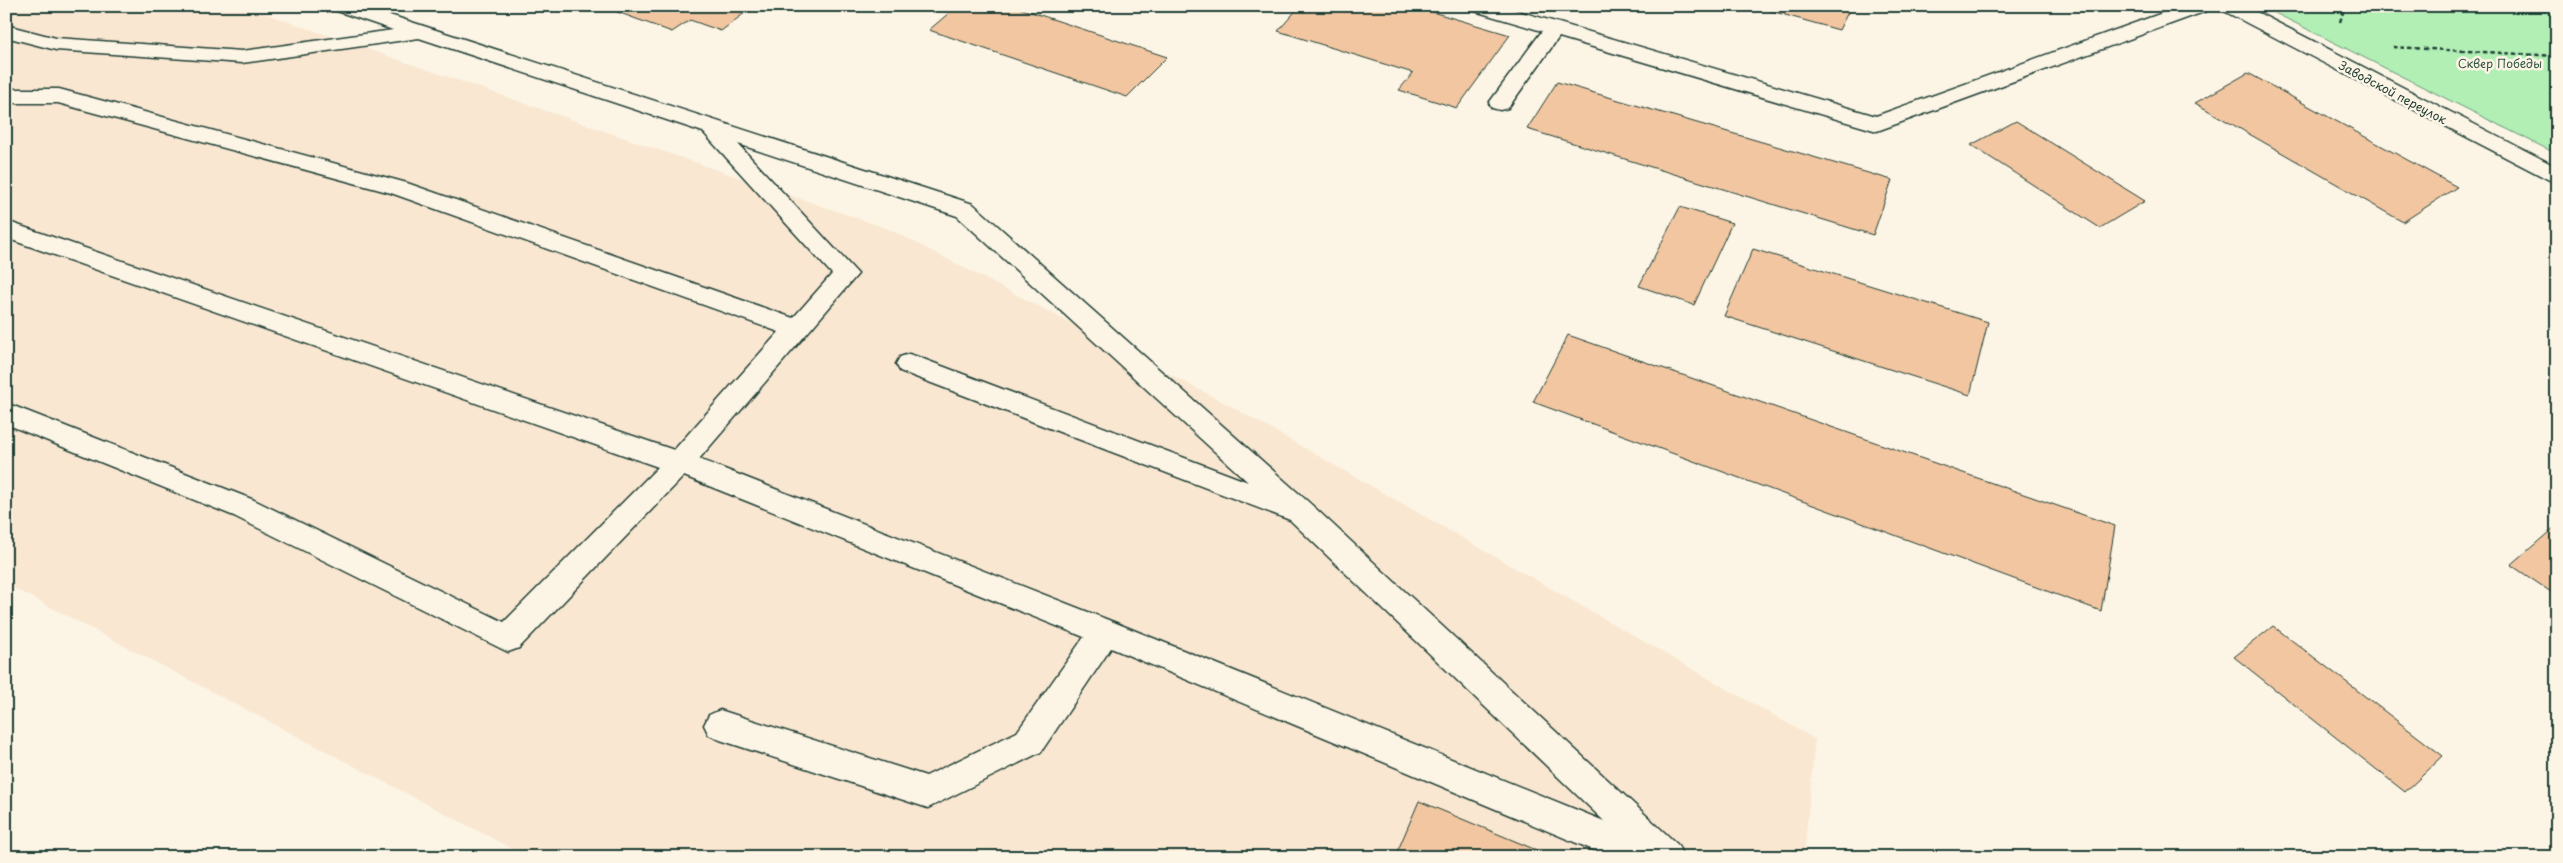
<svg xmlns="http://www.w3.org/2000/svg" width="2563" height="863" viewBox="0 0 2563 863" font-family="'Playpen Sans',sans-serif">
<rect width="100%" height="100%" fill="#fcf5e5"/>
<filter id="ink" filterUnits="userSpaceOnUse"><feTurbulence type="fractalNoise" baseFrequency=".02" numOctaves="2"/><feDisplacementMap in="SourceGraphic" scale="10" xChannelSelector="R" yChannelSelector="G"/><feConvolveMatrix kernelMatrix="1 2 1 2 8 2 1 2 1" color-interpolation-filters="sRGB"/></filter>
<g filter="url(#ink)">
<path fill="#f9e7d1" d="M 6,6 L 243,6 L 891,230 L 1229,405 L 1815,739 L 1804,857 L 528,857 L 6,584 Z"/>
<path fill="#b1efb5" stroke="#689674" d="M 2261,6 L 2557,6 L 2557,154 Z"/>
<path fill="#f1c6a1" stroke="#1f3d34" d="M 601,6 L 730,6 L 746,12 L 721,31 L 690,20 L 672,32 Z
M 957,6 L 1013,6 L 1167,57 L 1127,97 L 929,30 Z
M 1172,6 L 1195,6 L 1190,12 Z
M 1300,6 L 1412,6 L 1510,35 L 1457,108 L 1399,90 L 1413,73 L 1278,31 Z
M 1753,6 L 1851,6 L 1839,30 Z
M 2248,73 L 2457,187 L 2403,222 L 2195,103 Z
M 1557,82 L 1892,180 L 1873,235 L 1527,129 Z
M 2016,121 L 2145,201 L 2100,228 L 1971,145 Z
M 1680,207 L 1732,223 L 1694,305 L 1639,286 Z
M 1753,249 L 1988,322 L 1970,395 L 1724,316 Z
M 1568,335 L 2115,526 L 2101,611 L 1533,402 Z
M 2557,525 L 2557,596 L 2511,565 Z
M 2273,626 L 2443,756 L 2405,792 L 2234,657 Z
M 1419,801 L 1553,857 L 1395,857 Z"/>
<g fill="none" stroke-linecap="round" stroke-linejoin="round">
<g stroke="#1f3d34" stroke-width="3">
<path id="minor" d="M 331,6 L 362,6 L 973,204 L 1314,507 L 1678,845 L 1683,857 L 1610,857 L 1111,648 L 1041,752 L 928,808 L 720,740 L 709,735 L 704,725 L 709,715 L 720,710 L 926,776 L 1017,732 L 1084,637 L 684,476 L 519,648 L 508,652 L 234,516 L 6,424 L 6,403 L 254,500 L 504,622 L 658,467 L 6,238 L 6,221 L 674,450 L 779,332 L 391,193 L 58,103 L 6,103 L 6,89 L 59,89 L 407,183 L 793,318 L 832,274 L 703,132 L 419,38 L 242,63 L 56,50 L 6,37 L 6,25 L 56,38 L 242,51 L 393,30 L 334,10 ZM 738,144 L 957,216 L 1248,482 L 918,357 L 909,354 L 900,357 L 896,364 L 900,371 L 1290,520 L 1604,821 L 1116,623 L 699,459 L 858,274 Z
M 1468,6 L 1501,6 L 1876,116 L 2182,6 L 2212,6 L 2209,10 L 1877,131 L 1559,37 L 1508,108 L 1500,110 L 1492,108 L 1489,103 L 1542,31 L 1471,10 Z
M 2219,6 L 2245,6 L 2557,167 L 2557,184 L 2222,10 Z"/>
</g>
<path stroke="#1f3d34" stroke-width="2.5" stroke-dasharray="4.5 3" stroke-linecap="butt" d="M 2535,6 L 2557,18
M 2340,22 L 2345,6
M 2393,47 L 2557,56"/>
<use href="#minor" fill="#fcf5e5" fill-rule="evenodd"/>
</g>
</g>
<g text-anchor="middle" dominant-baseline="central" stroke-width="5" stroke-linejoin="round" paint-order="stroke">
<g font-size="12" fill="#355847" stroke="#fcf5e5">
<text x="2500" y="63">Сквер Победы</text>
</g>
<g font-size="12" fill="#1f3d34" stroke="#fcf5e5">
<text transform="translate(2393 92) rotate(28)">Заводской переулок</text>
</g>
</g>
<rect width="2563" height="863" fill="none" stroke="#fcf5e5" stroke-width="25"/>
<rect x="12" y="12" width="2538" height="838" fill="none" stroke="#1f3d34" stroke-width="2" filter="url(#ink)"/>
</svg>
